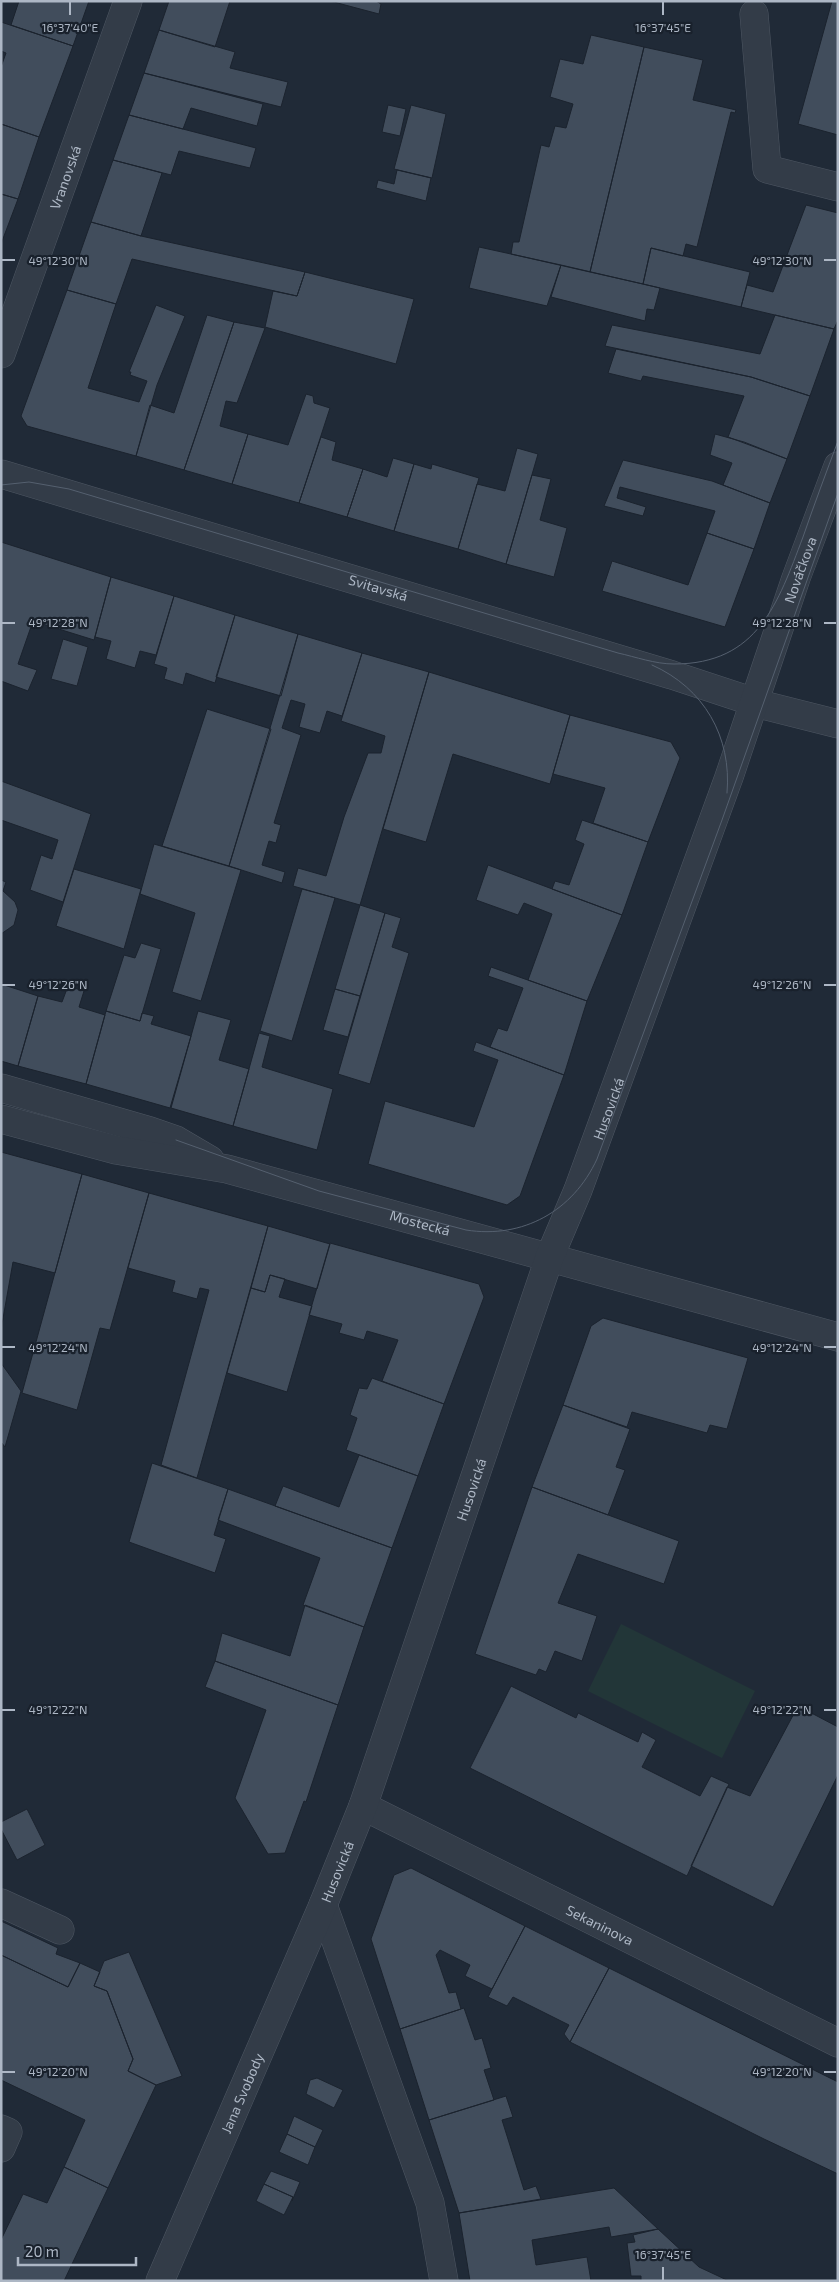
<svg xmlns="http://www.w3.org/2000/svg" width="839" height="2282" viewBox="0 0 839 2282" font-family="'Exo 2',sans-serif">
<rect width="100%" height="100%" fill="#202a37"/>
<path fill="#223638" d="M 621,1624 L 755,1691 L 722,1758 L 588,1691 Z"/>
<path fill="#414d5c" stroke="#1b232e" d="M 19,1 L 89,1 L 73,46 L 11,25 Z
M 169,1 L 230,1 L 215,47 L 159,30 Z
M 330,1 L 376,1 L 381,4 L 379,14 Z
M 832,1 L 838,1 L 838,135 L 798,124 Z
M 1,22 L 73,46 L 39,137 L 1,124 L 1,67 L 6,53 L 1,51 Z
M 159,30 L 235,52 L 230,68 L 288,82 L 281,107 L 144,73 Z
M 591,35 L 644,47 L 590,272 L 511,254 L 513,242 L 519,242 L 541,145 L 549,147 L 555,126 L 566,128 L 573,104 L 550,97 L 560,59 L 583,64 Z
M 644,47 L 703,60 L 693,100 L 736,110 L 735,113 L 731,112 L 697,247 L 686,244 L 683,256 L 651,248 L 643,284 L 590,272 Z
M 144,73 L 263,104 L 257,126 L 191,108 L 183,129 L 129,115 Z
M 388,105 L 406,109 L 400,136 L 382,132 Z
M 411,105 L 446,114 L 432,178 L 394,169 Z
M 129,115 L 256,148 L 250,168 L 179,151 L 171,175 L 113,160 Z
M 1,124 L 39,137 L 18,199 L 1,194 Z
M 113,160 L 162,173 L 141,236 L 91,222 Z
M 397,170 L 431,178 L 426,201 L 376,188 L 378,180 L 394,184 Z
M 1,194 L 18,199 L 1,244 Z
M 806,205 L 838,213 L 838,320 L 834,329 L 741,307 L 747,285 L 773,292 Z
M 91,222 L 141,236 L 305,272 L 297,296 L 132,259 L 116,304 L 67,290 Z
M 479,247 L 561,265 L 547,306 L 469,288 Z
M 651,248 L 750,272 L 741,307 L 643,284 Z
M 561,265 L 660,288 L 654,310 L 647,309 L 645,321 L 551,297 Z
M 305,272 L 414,299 L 396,364 L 265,327 L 273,291 L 297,296 Z
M 67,290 L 116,304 L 88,388 L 139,402 L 147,381 L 130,375 L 131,372 L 129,372 L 156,305 L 185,316 L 157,385 L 136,456 L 27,426 L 21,416 Z
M 207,315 L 234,322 L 184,470 L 136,456 L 150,405 L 174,413 Z
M 775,315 L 834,329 L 810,396 L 751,377 L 605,346 L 612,325 L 760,354 Z
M 234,322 L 265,328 L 237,403 L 226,401 L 220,426 L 248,434 L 232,484 L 184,470 Z
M 616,349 L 751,377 L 810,396 L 787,459 L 728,437 L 744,396 L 643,376 L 641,381 L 608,373 Z
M 306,394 L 313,396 L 314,403 L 330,408 L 299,503 L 232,484 L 248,434 L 288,445 Z
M 715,434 L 744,442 L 787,459 L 770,503 L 723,485 L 732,463 L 710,455 Z
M 321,437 L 336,442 L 332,460 L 363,469 L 347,517 L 299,503 Z
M 517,448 L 538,454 L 506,564 L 458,549 L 477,484 L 505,491 Z
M 393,458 L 414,464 L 394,531 L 347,517 L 363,469 L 387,477 Z
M 623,460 L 712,481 L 770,503 L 754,549 L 707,533 L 715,511 L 620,487 L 617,498 L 646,507 L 643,516 L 604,506 Z
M 414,464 L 431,469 L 432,464 L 479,478 L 458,549 L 394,531 Z
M 532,475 L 551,479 L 540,520 L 567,528 L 554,577 L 506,564 Z
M 707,533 L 754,549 L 725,627 L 602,591 L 612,561 L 688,585 Z
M 1,542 L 111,577 L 94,640 L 33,621 L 18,664 L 37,670 L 28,691 L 1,681 Z
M 111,577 L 174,596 L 156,655 L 140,651 L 135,668 L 106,659 L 111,641 L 95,637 Z
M 174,596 L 235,615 L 215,683 L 186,673 L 183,685 L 164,679 L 167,668 L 154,664 Z
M 235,615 L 298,634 L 281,696 L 216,677 Z
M 298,634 L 362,653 L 342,716 L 327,711 L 320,733 L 299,727 L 305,704 L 291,700 L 282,728 L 301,735 L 274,823 L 281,825 L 276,843 L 269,841 L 262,865 L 285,872 L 282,883 L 229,866 Z
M 63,639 L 88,647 L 77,686 L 51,679 Z
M 362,653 L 429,672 L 360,905 L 293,886 L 298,868 L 326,876 L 344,817 L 368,753 L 381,753 L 385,736 L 341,721 Z
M 429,672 L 570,715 L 550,784 L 453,754 L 426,842 L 383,829 Z
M 207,709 L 271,729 L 229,866 L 162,846 Z
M 570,715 L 671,742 L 680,758 L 648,842 L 593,823 L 605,788 L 553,774 Z
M 1,781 L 91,814 L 63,902 L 30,890 L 41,855 L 52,859 L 58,840 L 1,820 Z
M 582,820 L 648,842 L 622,915 L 552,889 L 555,881 L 569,885 L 584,844 L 575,840 Z
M 154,844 L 241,870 L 201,1001 L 172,992 L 195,913 L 140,894 Z
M 488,865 L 622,915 L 587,1001 L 528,980 L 552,914 L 524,903 L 518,915 L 476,900 Z
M 74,869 L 141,889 L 124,949 L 56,926 Z
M 1,880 L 6,882 L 3,891 L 15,902 L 18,910 L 14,925 L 1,934 Z
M 302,889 L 335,898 L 292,1041 L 260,1031 Z
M 360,905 L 385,913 L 360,996 L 335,989 Z
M 385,913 L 401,918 L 392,947 L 409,953 L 370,1084 L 338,1074 Z
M 141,943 L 161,949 L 140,1021 L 106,1011 L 124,955 L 135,958 Z
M 491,967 L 587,1001 L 564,1075 L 490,1047 L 498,1028 L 507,1031 L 523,988 L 488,976 Z
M 1,984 L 38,996 L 18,1066 L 1,1061 Z
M 68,986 L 84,991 L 79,1007 L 105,1015 L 86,1084 L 18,1066 L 38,996 L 62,1002 Z
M 335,989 L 360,996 L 348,1037 L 323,1030 Z
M 106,1011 L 140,1021 L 142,1013 L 154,1016 L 151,1024 L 191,1036 L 170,1108 L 86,1084 Z
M 198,1011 L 231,1020 L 219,1060 L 249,1069 L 233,1126 L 171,1108 Z
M 259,1033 L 270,1036 L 262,1067 L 333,1089 L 317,1150 L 233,1126 Z
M 476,1042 L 564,1075 L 520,1196 L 507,1205 L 368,1164 L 385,1101 L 474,1127 L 498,1060 L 473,1051 Z
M 1,1152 L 82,1174 L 55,1273 L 13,1262 L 1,1330 Z
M 82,1174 L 149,1193 L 110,1330 L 100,1328 L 77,1410 L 22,1393 Z
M 149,1193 L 268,1226 L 197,1478 L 161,1465 L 209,1290 L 200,1288 L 197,1299 L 172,1292 L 175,1281 L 128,1268 Z
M 268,1226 L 330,1244 L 317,1289 L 270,1275 L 265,1292 L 251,1288 Z
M 330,1243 L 479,1284 L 484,1297 L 444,1404 L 382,1381 L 398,1340 L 367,1331 L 364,1340 L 339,1333 L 342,1324 L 309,1315 Z
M 270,1275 L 285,1279 L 279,1297 L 312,1306 L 287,1392 L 227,1373 L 251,1288 L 265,1292 Z
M 603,1318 L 748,1358 L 727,1429 L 710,1425 L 707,1433 L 632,1412 L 627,1427 L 563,1405 L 591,1326 Z
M 1,1363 L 21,1391 L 5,1447 L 1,1442 Z
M 372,1378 L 444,1404 L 418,1476 L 346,1450 L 357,1418 L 350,1415 L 359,1388 L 367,1389 Z
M 563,1405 L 630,1429 L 616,1467 L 625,1470 L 608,1515 L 532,1487 Z
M 359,1455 L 418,1476 L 392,1548 L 275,1506 L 283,1486 L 339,1507 Z
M 152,1463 L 228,1489 L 214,1535 L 226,1539 L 215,1573 L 129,1542 Z
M 532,1487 L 679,1541 L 664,1584 L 578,1554 L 558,1603 L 597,1616 L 582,1661 L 555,1651 L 546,1672 L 539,1669 L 536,1675 L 475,1654 Z
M 228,1489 L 392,1548 L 364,1627 L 303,1605 L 320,1558 L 218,1520 Z
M 305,1605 L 364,1627 L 338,1705 L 215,1661 L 222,1633 L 290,1656 Z
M 215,1661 L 338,1705 L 306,1802 L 304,1801 L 285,1853 L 268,1854 L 235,1798 L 266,1710 L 205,1687 Z
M 511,1686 L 576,1718 L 578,1713 L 638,1742 L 642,1732 L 656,1740 L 642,1767 L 700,1796 L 711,1776 L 729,1784 L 687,1876 L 470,1768 Z
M 798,1706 L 838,1727 L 838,1775 L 773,1907 L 691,1866 L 727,1787 L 750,1796 Z
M 27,1809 L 45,1845 L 17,1860 L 1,1829 L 1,1822 Z
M 411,1868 L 525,1926 L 492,1989 L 465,1976 L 470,1965 L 440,1950 L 436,1955 L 449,1993 L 456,1992 L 461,2009 L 400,2029 L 371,1939 L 394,1875 Z
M 1,1921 L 58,1948 L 56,1954 L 80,1963 L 68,1987 L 1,1955 Z
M 525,1926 L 609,1968 L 570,2042 L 564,2034 L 569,2025 L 513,1997 L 507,2006 L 488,1997 Z
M 129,1952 L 182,2076 L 156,2085 L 128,2071 L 133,2059 L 107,1991 L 94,1986 L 104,1961 Z
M 1,1955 L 68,1987 L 80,1963 L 100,1972 L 94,1986 L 107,1991 L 133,2059 L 128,2071 L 156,2085 L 108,2188 L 64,2167 L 85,2120 L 1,2080 Z
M 609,1968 L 838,2082 L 838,2174 L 764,2139 L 570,2042 Z
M 464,2008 L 475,2040 L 482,2038 L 491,2068 L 484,2070 L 494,2100 L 429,2120 L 400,2029 Z
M 317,2078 L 343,2090 L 334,2108 L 306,2094 L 310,2080 Z
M 506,2096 L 513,2117 L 502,2120 L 524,2190 L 536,2186 L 541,2199 L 459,2213 L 429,2120 Z
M 294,2116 L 323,2130 L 315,2147 L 287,2134 Z
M 287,2134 L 315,2147 L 308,2165 L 279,2152 Z
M 64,2167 L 108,2188 L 64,2281 L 1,2281 L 1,2240 L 23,2194 L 47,2203 Z
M 271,2171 L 300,2182 L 292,2201 L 293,2197 L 264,2184 Z
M 264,2184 L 293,2197 L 284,2215 L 256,2201 Z
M 614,2188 L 658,2229 L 611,2237 L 609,2227 L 532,2240 L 536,2265 L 587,2257 L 591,2281 L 470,2281 L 459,2213 Z
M 658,2229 L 699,2267 L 729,2281 L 641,2281 L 641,2276 L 631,2276 L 627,2243 L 635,2242 L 633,2235 Z"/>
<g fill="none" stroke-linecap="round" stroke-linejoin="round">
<g stroke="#4e5763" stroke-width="29">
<g id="minor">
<path d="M 754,14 L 767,169 L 838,187"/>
<path id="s1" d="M 1,354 L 128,1"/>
<path id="s2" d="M 1,474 L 672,675 L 763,705 L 838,724"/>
<path d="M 1,1088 L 150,1131 L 176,1140 L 210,1160"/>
<path id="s3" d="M 1,1119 L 116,1150 L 227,1169 L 838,1337"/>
<path id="s4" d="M 363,1806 L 838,2043"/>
<path d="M 1,1903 L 60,1930"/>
<path d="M 323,1905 L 430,2203 L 444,2281"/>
<path d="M 1,2129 L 8,2132 L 1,2148"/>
<path id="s5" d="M 160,2281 L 323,1905 L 363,1806 L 550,1256 L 578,1190 L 729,777 L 796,578 L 838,466"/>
</g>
</g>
<use href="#minor" stroke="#333c48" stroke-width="28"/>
<path stroke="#55606f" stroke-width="1" d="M 1,485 L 29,482 L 69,489 L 618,653 C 636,657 655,664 674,664 C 758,664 778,603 803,537 C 814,505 826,473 838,441
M 652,665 C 704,688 732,737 727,793
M 176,1140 L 319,1191 L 466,1230 C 523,1239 573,1211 597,1159 L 722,820 L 838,493"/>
</g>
<path fill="none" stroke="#adb7c5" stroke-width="2" d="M 70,2 L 70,15M 663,2 L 663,15M 2,260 L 15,260M 824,260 L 836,260M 2,623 L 15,623M 824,623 L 836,623M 2,985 L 15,985M 824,985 L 836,985M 2,1347 L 15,1347M 824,1347 L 836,1347M 2,1710 L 15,1710M 824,1710 L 836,1710M 2,2072 L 15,2072M 824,2072 L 836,2072M 663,2267 L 663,2280"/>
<g text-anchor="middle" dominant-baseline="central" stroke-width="4.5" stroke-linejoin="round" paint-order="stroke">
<g font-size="14" fill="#adb7c5" stroke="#19212c">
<text stroke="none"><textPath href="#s1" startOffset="188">Vranovská</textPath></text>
<text stroke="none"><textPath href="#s5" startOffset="1828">Nováčkova</textPath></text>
<text stroke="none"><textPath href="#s2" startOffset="394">Svitavská</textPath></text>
<text stroke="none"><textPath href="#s5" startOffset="1256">Husovická</textPath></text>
<text stroke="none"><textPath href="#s3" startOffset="432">Mostecká</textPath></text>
<text stroke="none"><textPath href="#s5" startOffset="851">Husovická</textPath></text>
<text stroke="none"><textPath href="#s5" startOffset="446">Husovická</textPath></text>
<text stroke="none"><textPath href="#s4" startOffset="265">Sekaninova</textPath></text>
<text stroke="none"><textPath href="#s5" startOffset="205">Jana Svobody</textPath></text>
</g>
</g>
<g font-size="12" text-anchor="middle" fill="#adb7c5" stroke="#19212c" stroke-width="4.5" stroke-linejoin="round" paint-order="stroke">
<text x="70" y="32">16°37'40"E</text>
<text x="663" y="32">16°37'45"E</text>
<text x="58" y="265">49°12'30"N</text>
<text x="782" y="265">49°12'30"N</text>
<text x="58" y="627">49°12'28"N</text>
<text x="782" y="627">49°12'28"N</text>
<text x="58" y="989">49°12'26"N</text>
<text x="782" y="989">49°12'26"N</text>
<text x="58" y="1352">49°12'24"N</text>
<text x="782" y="1352">49°12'24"N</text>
<text x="58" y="1714">49°12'22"N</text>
<text x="782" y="1714">49°12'22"N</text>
<text x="58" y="2076">49°12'20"N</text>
<text x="782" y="2076">49°12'20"N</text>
<text x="663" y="2259">16°37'45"E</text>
</g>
<rect width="839" height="2282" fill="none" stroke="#adb7c5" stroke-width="5"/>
<path d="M18 2257v8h118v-8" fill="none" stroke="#adb7c5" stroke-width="2.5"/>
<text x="25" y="2257" font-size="15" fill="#adb7c5" stroke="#19212c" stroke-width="4" paint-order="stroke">20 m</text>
</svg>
